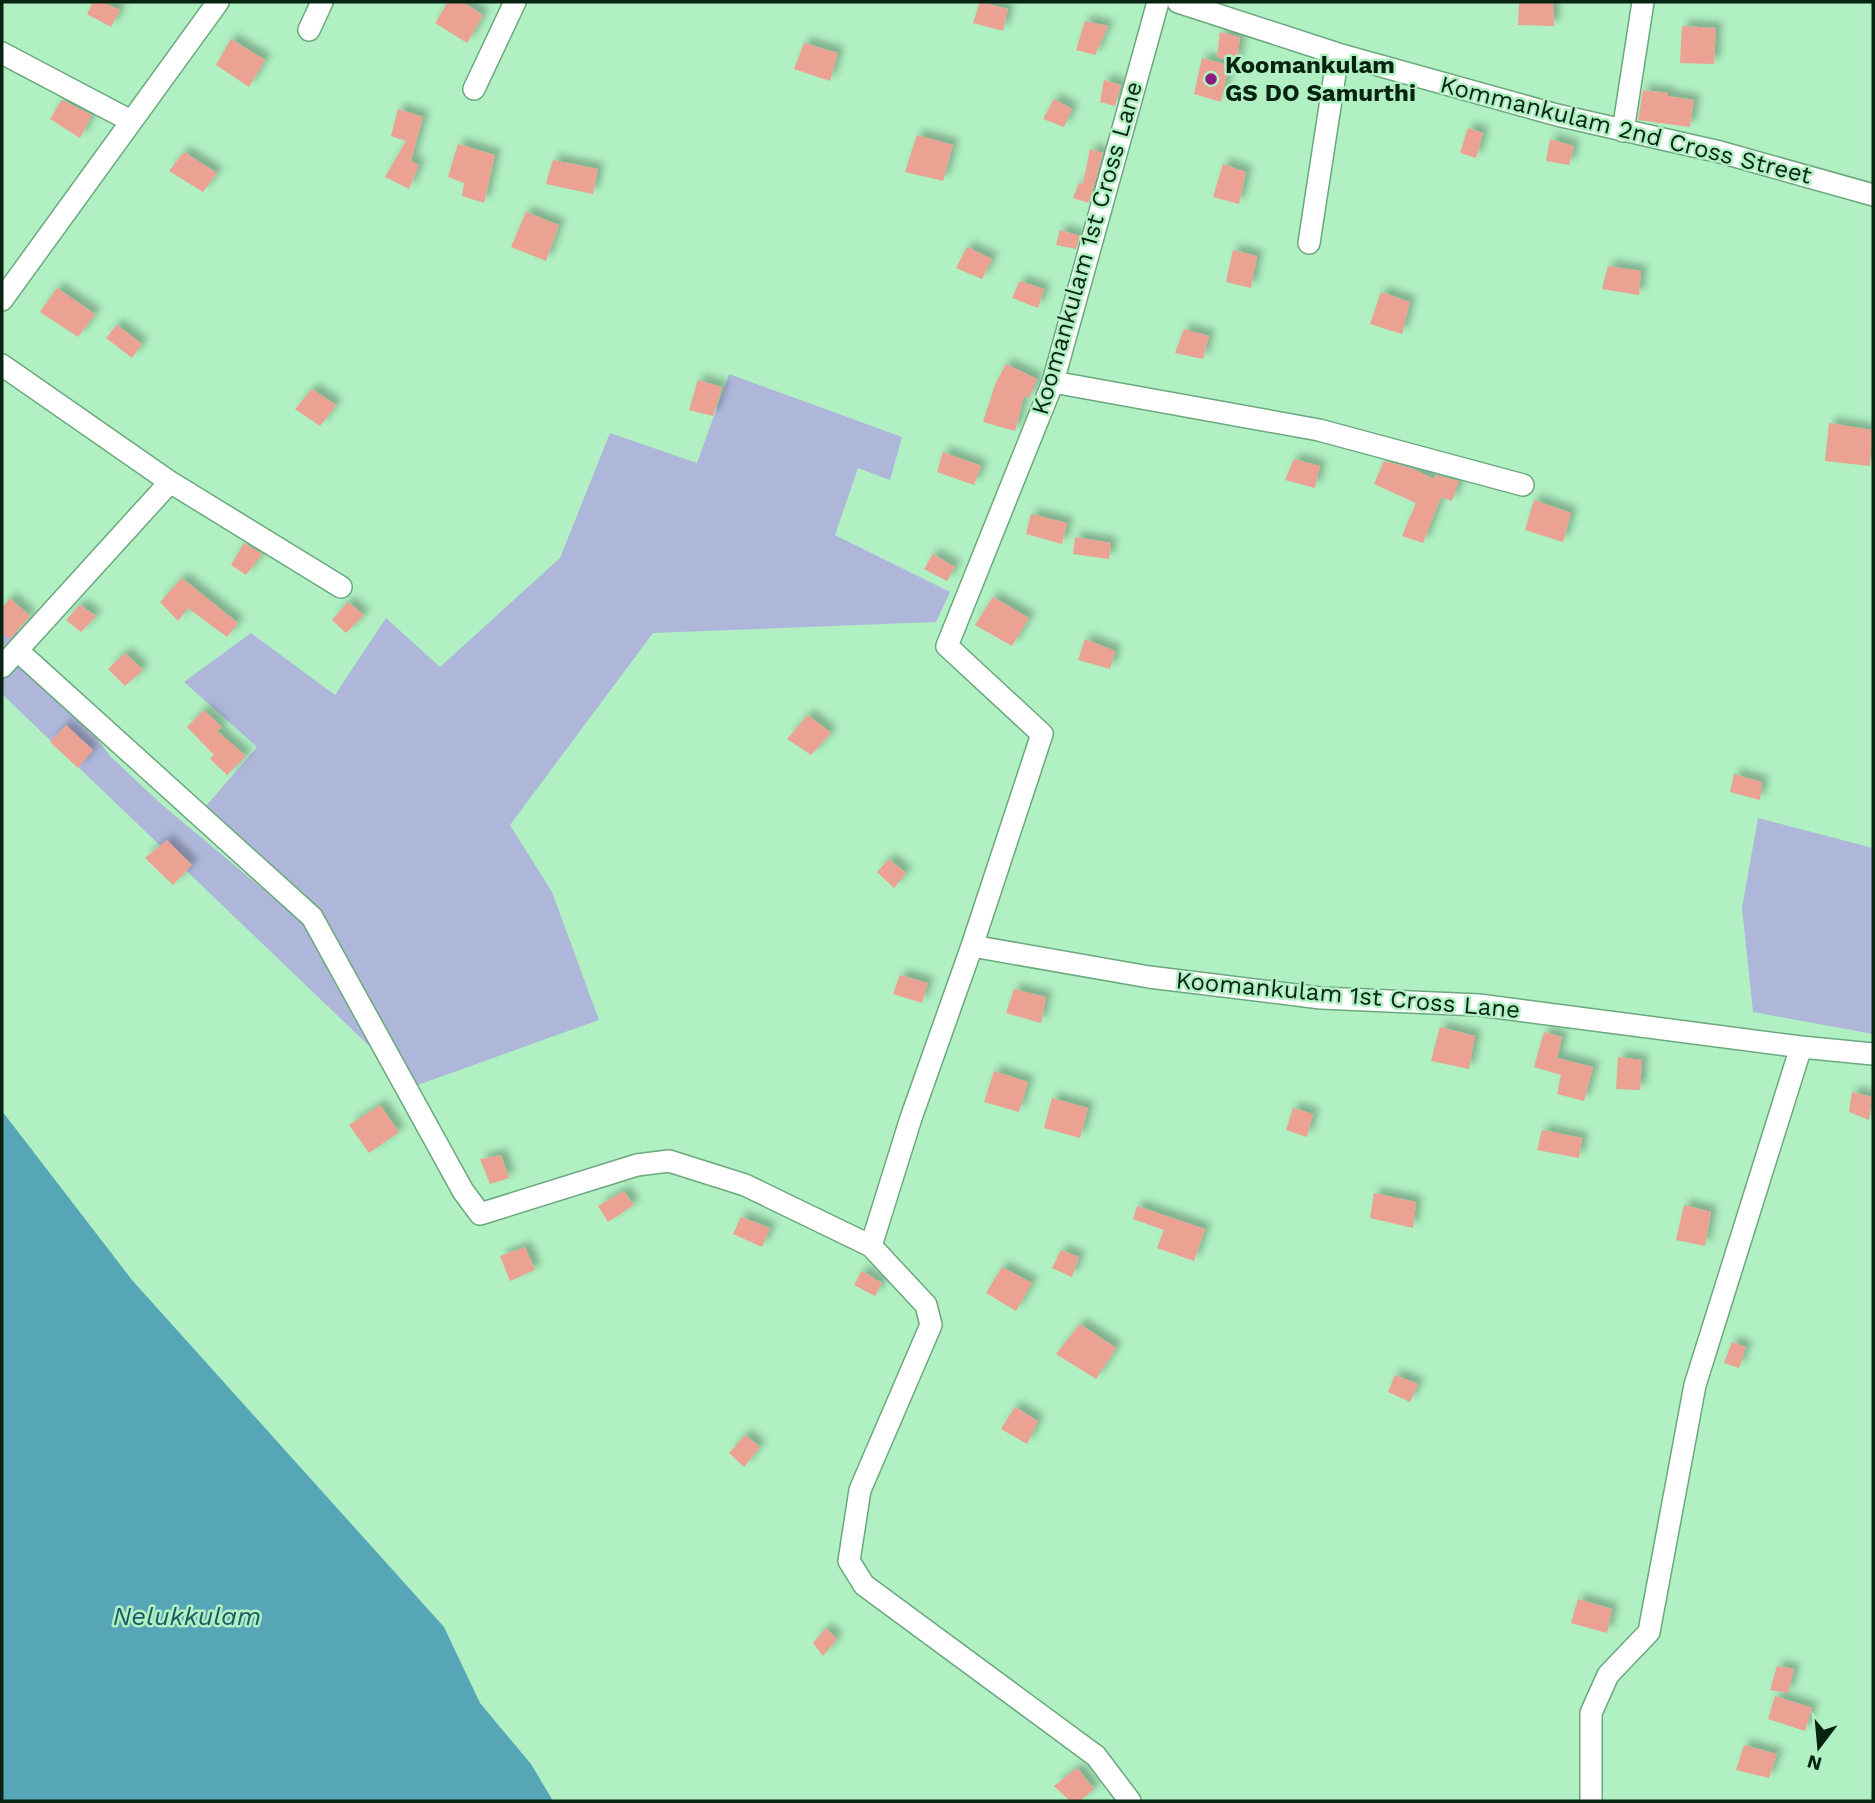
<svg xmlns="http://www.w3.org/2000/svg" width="1875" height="1803" viewBox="0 0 1875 1803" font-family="'Work Sans',sans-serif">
<defs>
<filter id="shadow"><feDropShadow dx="6" dy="-6" stdDeviation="3.5" flood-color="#0004"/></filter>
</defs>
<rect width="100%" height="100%" fill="#b0f0c2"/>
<path fill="#aeb7da" d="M 729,374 L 902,437 L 890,480 L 858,468 L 835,535 L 950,592 L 936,622 L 653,633 L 510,825 L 552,892 L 599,1020 L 412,1087 L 2,694 L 2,611 L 110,756 L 160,803 L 348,960 L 305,894 L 205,807 L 257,747 L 184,682 L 251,633 L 335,695 L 386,618 L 440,667 L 560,558 L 610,433 L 697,463 Z
M 1758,818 L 1873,848 L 1873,1034 L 1753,1012 L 1742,908 Z"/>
<path fill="#57a6b7" d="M 2,1111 L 132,1280 L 444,1627 L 480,1703 L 531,1764 L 553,1801 L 2,1801 Z"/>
<path fill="#eba292" filter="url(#shadow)" d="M 93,2 L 102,2 L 120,10 L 111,27 L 87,14 Z
M 448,2 L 463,2 L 483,15 L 467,43 L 435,23 Z
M 980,2 L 1008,9 L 1003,31 L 973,23 Z
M 1519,3 L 1553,3 L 1554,26 L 1518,25 Z
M 1085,21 L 1108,26 L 1095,55 L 1076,50 Z
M 1682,26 L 1716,28 L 1714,64 L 1680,63 Z
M 1220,32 L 1240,37 L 1237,63 L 1217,57 Z
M 231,39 L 265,60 L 249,87 L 216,65 Z
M 804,43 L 838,53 L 830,81 L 794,69 Z
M 1202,58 L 1229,65 L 1221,102 L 1194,94 Z
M 1104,80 L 1121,85 L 1115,106 L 1100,102 Z
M 1643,90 L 1668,93 L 1668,96 L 1694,100 L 1690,127 L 1638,120 Z
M 1054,99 L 1072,109 L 1064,127 L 1043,119 Z
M 62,100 L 92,115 L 80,138 L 50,119 Z
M 398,109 L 423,117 L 411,161 L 419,165 L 409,189 L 385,177 L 406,141 L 391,136 Z
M 1468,128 L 1483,133 L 1476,158 L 1460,153 Z
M 917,135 L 953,145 L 943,181 L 905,172 Z
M 1550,139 L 1574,146 L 1569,165 L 1546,161 Z
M 458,144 L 495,155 L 484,203 L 462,196 L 464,183 L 448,177 Z
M 1090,149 L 1103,153 L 1089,203 L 1073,198 L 1079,183 L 1083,184 Z
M 184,152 L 217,173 L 203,192 L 169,171 Z
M 553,160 L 598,169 L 593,194 L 546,184 Z
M 1223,164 L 1246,172 L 1239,204 L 1213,197 Z
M 526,212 L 559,225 L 546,261 L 511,247 Z
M 1060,230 L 1080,236 L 1076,249 L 1056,245 Z
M 967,247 L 992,259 L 982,279 L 956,268 Z
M 1233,250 L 1257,256 L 1251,288 L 1226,282 Z
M 1608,266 L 1641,271 L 1639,295 L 1602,289 Z
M 1020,281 L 1044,289 L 1038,308 L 1012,298 Z
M 57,288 L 95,314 L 78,337 L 40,312 Z
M 1381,292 L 1410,302 L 1402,334 L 1370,324 Z
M 117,325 L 142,344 L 132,358 L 106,338 Z
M 1184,329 L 1209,336 L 1203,359 L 1175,353 Z
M 1006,364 L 1037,379 L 1029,398 L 1024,396 L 1015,431 L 983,422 L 995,385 Z
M 698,380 L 722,387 L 713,416 L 689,410 Z
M 312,389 L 336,405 L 320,426 L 295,409 Z
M 1829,423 L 1872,430 L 1870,466 L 1825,461 Z
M 943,452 L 981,466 L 974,485 L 937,472 Z
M 1294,459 L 1320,466 L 1315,488 L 1285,480 Z
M 1384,461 L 1411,468 L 1434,479 L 1435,475 L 1459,481 L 1452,501 L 1441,497 L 1423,543 L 1402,536 L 1416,503 L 1374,484 Z
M 1534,500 L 1571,513 L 1563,542 L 1525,530 Z
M 1031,514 L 1067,523 L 1062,544 L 1026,534 Z
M 1075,537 L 1111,543 L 1109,559 L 1073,554 Z
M 244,543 L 262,554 L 246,575 L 231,565 Z
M 933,554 L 955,567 L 947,581 L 924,569 Z
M 182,578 L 238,623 L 227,637 L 188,608 L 178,621 L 160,602 Z
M 993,597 L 1029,618 L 1012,646 L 975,625 Z
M 10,598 L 30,616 L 10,639 L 2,633 L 2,608 Z
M 348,602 L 364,615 L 346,633 L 332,620 Z
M 80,605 L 96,616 L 81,632 L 66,620 Z
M 1085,639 L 1115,651 L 1110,669 L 1078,660 Z
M 125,653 L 143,670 L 125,686 L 108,669 Z
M 204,710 L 222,727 L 217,731 L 246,756 L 227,775 L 210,759 L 214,755 L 187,727 Z
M 808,715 L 831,733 L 811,755 L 787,739 Z
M 66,725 L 93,750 L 78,768 L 50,742 Z
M 1734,774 L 1762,782 L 1760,800 L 1730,792 Z
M 167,840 L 192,865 L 173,885 L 145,858 Z
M 889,859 L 906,873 L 894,888 L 877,872 Z
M 900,975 L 928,983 L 922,1003 L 893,994 Z
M 1014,989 L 1046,997 L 1041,1023 L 1006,1013 Z
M 1440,1027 L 1475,1036 L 1469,1069 L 1431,1061 Z
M 1544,1032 L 1562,1037 L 1557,1058 L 1593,1067 L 1584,1101 L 1557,1094 L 1561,1075 L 1534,1067 Z
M 1618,1057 L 1642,1060 L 1640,1090 L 1616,1089 Z
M 994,1071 L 1028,1082 L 1019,1112 L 984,1102 Z
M 1852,1092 L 1872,1097 L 1869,1120 L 1849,1112 Z
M 1052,1098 L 1088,1108 L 1080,1138 L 1044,1128 Z
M 380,1105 L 399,1132 L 369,1153 L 349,1125 Z
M 1293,1108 L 1313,1114 L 1307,1137 L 1286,1130 Z
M 1542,1130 L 1582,1138 L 1579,1158 L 1537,1150 Z
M 501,1155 L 509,1178 L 490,1184 L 480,1159 Z
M 624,1191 L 634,1205 L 608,1222 L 598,1206 Z
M 1374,1193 L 1416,1202 L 1413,1228 L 1370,1218 Z
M 1684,1205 L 1711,1212 L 1705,1246 L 1676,1240 Z
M 1137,1206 L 1205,1229 L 1194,1261 L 1157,1248 L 1164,1230 L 1133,1219 Z
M 741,1217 L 770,1228 L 762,1247 L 733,1234 Z
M 525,1247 L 535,1270 L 510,1281 L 500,1256 Z
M 1061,1250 L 1079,1257 L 1072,1277 L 1052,1268 Z
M 1002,1267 L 1032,1283 L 1016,1311 L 986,1293 Z
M 862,1271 L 882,1283 L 875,1296 L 854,1285 Z
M 1080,1324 L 1116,1348 L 1096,1379 L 1056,1354 Z
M 1732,1342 L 1746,1347 L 1739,1368 L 1724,1363 Z
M 1395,1375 L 1418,1384 L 1410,1402 L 1388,1392 Z
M 1015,1407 L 1038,1421 L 1027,1444 L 1001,1429 Z
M 745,1435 L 760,1447 L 744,1467 L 729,1453 Z
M 1578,1599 L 1612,1609 L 1607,1633 L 1571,1623 Z
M 826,1628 L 837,1639 L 823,1656 L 813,1643 Z
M 1777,1666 L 1794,1669 L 1788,1693 L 1770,1690 Z
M 1775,1696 L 1812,1708 L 1805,1731 L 1768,1719 Z
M 1744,1745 L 1777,1754 L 1769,1778 L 1736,1770 Z
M 1077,1768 L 1094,1789 L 1080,1801 L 1070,1801 L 1054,1786 Z"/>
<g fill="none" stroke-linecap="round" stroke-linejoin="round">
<g stroke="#6aa87d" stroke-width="24">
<path id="minor" d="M 1158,2 L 1053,382 L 947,646 L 1042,734 L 972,946 L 1149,977 L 1321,998 L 1479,1005 L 1801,1047 L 1873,1054
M 1178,2 L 1338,54 L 1557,115 L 1720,152 L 1873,195
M 309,30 L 322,2
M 2,53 L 131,121
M 474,89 L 515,2
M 1623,131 L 1643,2
M 1309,243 L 1338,54
M 2,300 L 218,2
M 2,365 L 170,482 L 341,587
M 1053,382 L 1319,430 L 1523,485
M 18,651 L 312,917 L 463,1191 L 480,1214 L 637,1165 L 669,1161 L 745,1185 L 871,1246 L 926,1305 L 931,1325 L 860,1490 L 849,1561 L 864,1585 L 1096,1756 L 1130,1801
M 2,667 L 170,482
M 871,1246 L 911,1118 L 972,946
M 1591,1801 L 1591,1713 L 1608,1675 L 1649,1632 L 1695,1385 L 1801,1047"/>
</g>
<use href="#minor" stroke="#fff" stroke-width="21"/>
</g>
<circle fill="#8b1c7f" stroke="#b0f0c2" stroke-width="2.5" cx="1211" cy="79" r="7"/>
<g text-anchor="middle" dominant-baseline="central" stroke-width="5" stroke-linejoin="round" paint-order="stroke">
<g font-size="24" font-weight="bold" fill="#092313" stroke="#b0f0c2" text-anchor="start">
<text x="1225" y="65">Koomankulam<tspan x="1225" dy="28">GS DO Samurthi</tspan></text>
</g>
<g font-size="24" fill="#092313" stroke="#b0f0c2">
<text transform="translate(1626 130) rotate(14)">Kommankulam 2nd Cross Street</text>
<text transform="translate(1087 248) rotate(-74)">Koomankulam 1st Cross Lane</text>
<text transform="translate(1348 995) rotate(5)">Koomankulam 1st Cross Lane</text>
</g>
<g font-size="26" font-style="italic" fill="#195c68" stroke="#b0f0c2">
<text x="187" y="1616">Nelukkulam</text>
</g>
</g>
<rect width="1875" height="1803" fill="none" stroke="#092313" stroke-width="7"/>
<g transform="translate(1819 1747) rotate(196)" stroke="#b0f0c2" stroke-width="5" paint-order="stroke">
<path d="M0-5L12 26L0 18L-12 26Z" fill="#092313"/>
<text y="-10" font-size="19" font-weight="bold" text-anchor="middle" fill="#092313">N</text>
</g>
</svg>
